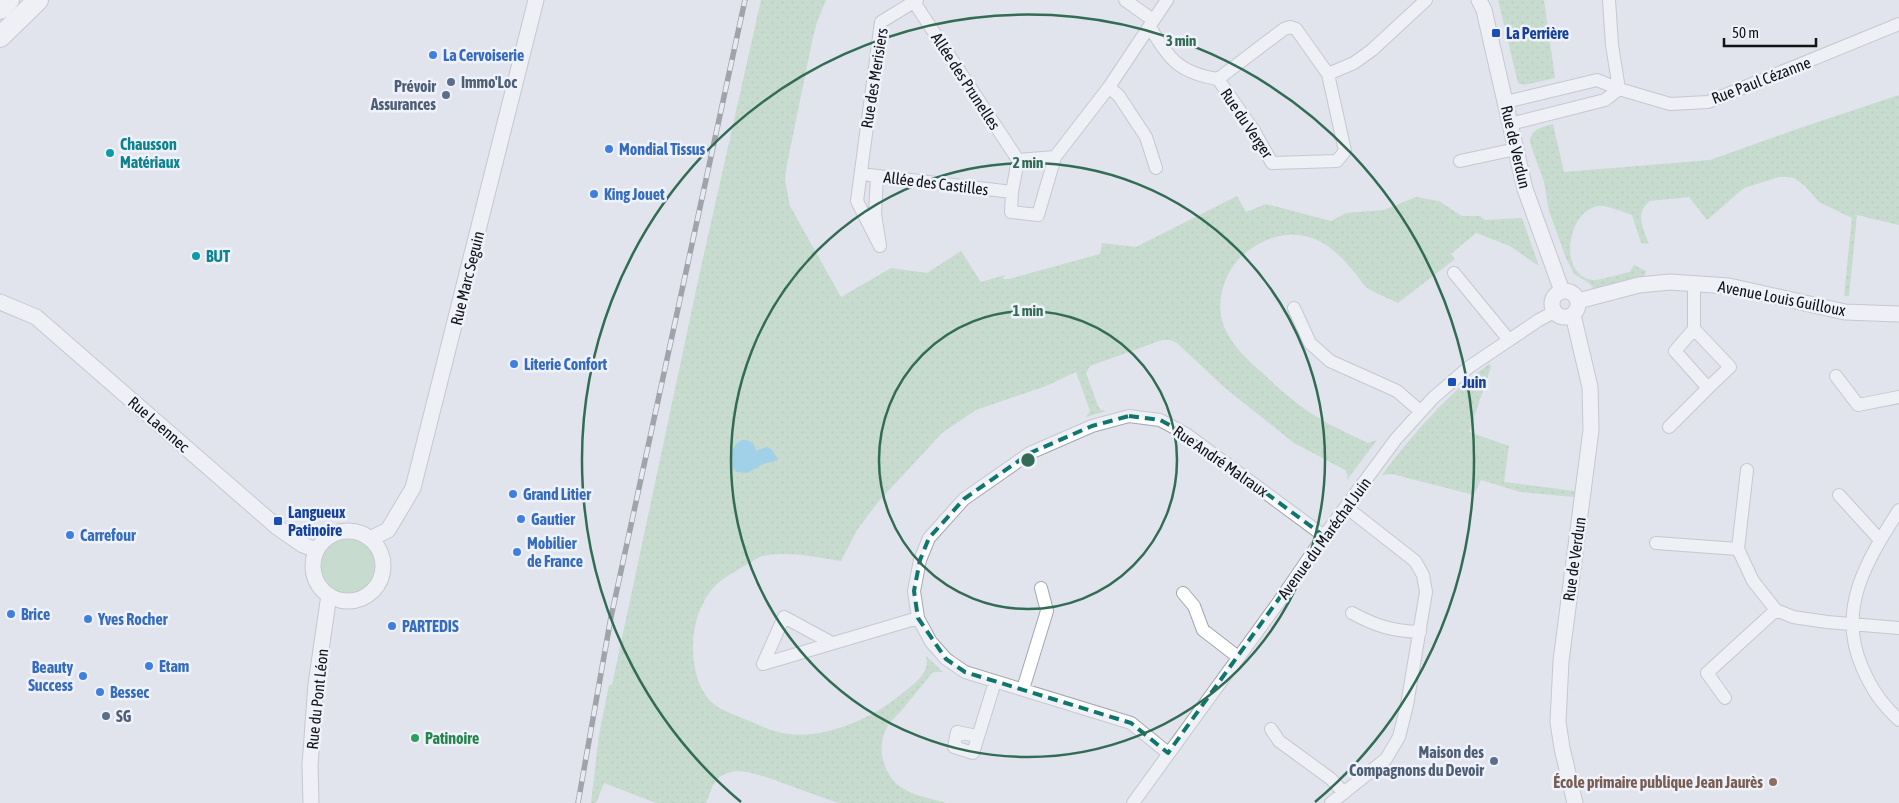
<svg xmlns="http://www.w3.org/2000/svg" width="1899" height="803" viewBox="0 0 1899 803" font-family="'Asap Condensed',sans-serif">
<defs>
<pattern id="park-dots" width="8" height="8" patternUnits="userSpaceOnUse" patternTransform="scale(1.25)"><rect width="8" height="8" fill="#a6d0a9"/><path d="M2 2h.1M6 6h.1" fill="none" stroke="#8eb291" stroke-width="1.8" stroke-linecap="round"/></pattern>
</defs>
<rect width="100%" height="100%" fill="#e1e4ed"/>
<path fill="#a6d0a9" d="M319 566a28 28 0 1 1 56 0a28 28 0 1 1-56 0Z"/>
<path fill="url(#park-dots)" d="M 761,0 L 826,0 L 817,22 L 813,37 L 787,164 L 785,180 L 790,206 L 841,297 L 891,268 L 927,273 L 961,251 L 981,282 L 1005,275 L 1003,279 L 1009,279 L 1100,254 L 1102,243 L 1136,247 L 1237,196 L 1246,212 L 1266,204 L 1331,221 L 1346,213 L 1384,210 L 1416,197 L 1439,201 L 1462,216 L 1480,216 L 1485,220 L 1522,218 L 1539,266 L 1510,246 L 1476,233 L 1451,254 L 1455,259 L 1398,303 C 1388,298 1377,294 1367,288 C 1363,284 1359,278 1355,273 C 1343,259 1330,244 1312,238 C 1289,230 1266,237 1248,251 C 1234,261 1226,275 1222,292 C 1213,330 1241,354 1267,377 C 1282,392 1299,406 1317,417 C 1333,427 1352,435 1368,443 L 1377,440 L 1347,480 L 1348,476 L 1345,470 L 1294,443 L 1225,388 L 1177,343 L 1170,340 L 1162,340 L 1090,366 L 1086,373 L 1098,406 L 1101,410 L 1106,411 L 1086,417 L 1090,411 L 1076,372 L 1046,386 L 976,410 L 942,433 L 879,501 L 857,530 L 841,561 C 814,557 786,550 759,557 C 747,565 723,577 715,586 C 700,602 693,625 693,646 C 693,669 699,697 721,709 C 728,712 735,715 742,718 C 757,724 772,732 789,734 C 827,739 875,717 904,692 C 915,683 931,672 926,656 L 943,672 L 933,672 C 922,685 912,698 901,711 C 896,717 889,722 886,729 C 876,749 884,776 902,788 C 915,796 932,799 946,803 L 838,803 L 766,777 L 748,772 L 736,771 L 727,773 L 718,778 L 713,785 L 706,803 L 656,803 L 604,783 L 596,803 L 591,803 L 599,735 L 609,685 L 612,685 L 701,267 Z
M 1498,0 L 1544,0 L 1555,78 L 1524,85 L 1518,83 Z
M 1899,95 L 1899,225 L 1857,215 L 1849,296 L 1844,296 L 1852,218 L 1819,202 L 1805,186 L 1794,178 L 1786,177 L 1779,177 L 1744,188 L 1707,220 L 1689,197 L 1650,201 C 1634,213 1643,228 1649,244 L 1641,243 L 1632,215 C 1623,212 1608,205 1598,206 C 1566,212 1558,276 1593,280 C 1599,281 1622,273 1630,272 L 1634,265 L 1646,271 L 1645,275 L 1638,280 L 1594,289 L 1589,283 L 1574,274 L 1566,258 L 1549,211 L 1544,182 L 1530,143 C 1530,129 1542,127 1553,124 L 1564,172 L 1710,160 L 1800,128 Z
M 1489,364 L 1491,367 L 1469,432 L 1509,446 L 1504,482 L 1574,491 L 1574,497 L 1520,492 L 1481,480 L 1474,495 L 1392,474 L 1382,475 C 1413,434 1447,394 1489,364 Z"/>
<path fill="#52b8e4" d="M 742,440 C 750,440 754,442 756,451 L 767,447 L 772,450 L 778,460 L 763,464 L 747,473 L 736,472 C 727,462 730,446 742,440 Z"/>
<g fill="none" stroke-linecap="round" stroke-linejoin="round">
<g stroke="#a4a6ae" stroke-width="14">
<path id="minor" d="M 1125,0 L 1153,20
M 1609,0 L 1612,45 L 1619,89 L 1670,104 L 1708,102 L 1899,24
M 914,2 L 1018,160
M 1150,27 C 1169,60 1180,73 1218,79
M 1290,27 L 1296,29 L 1328,74 L 1345,151 L 1337,161 L 1272,163 L 1254,131 L 1218,79 L 1284,29 Z
M 1328,74 L 1354,63 L 1372,50 L 1426,0
M 1109,87 L 1119,96 L 1146,137 L 1156,168
M 1506,102 L 1597,80 L 1619,89 L 1605,100 L 1510,124
M 1018,160 L 1055,157 L 1109,87 L 1167,0
M 1018,160 L 1012,192 L 1011,212 L 1038,215 L 1055,157
M 1460,161 L 1516,149
M 869,175 L 1012,192
M 877,176 L 875,214 L 880,246 L 857,201 L 881,22 L 917,0
M 1454,273 L 1509,340
M 1294,308 L 1310,343 L 1330,361 L 1397,391 L 1420,411
M 1694,329 L 1730,367 L 1708,388
M 1836,376 L 1858,405 L 1899,397
M 1669,427 L 1708,388 L 1675,351 L 1694,329 L 1694,283
M 1839,495 L 1880,540
M 1899,510 C 1868,559 1836,608 1862,667 C 1872,690 1881,703 1899,720
M 1656,543 L 1738,549 L 1753,581 L 1776,610
M 1738,549 L 1747,470
M 1183,593 L 1194,606 L 1203,630 L 1238,657
M 1352,613 C 1376,626 1392,631 1420,632
M 832,643 L 784,617 L 763,664 L 918,618
M 1023,689 L 1047,611 L 1041,588
M 1725,698 L 1707,673 L 1776,610 L 1793,617 L 1827,622 L 1899,628
M 1271,729 L 1279,741 L 1331,779 L 1344,793
M 977,736 L 957,732 L 954,747 L 973,753 L 995,682
M 1168,753 L 1131,723 L 965,672 L 946,659 L 931,642 L 918,618 L 914,591 L 920,560 L 929,538 L 964,499 L 1030,453 L 1092,426 L 1129,416 L 1160,420 L 1186,434 L 1324,536
M 1133,803 L 1278,603 L 1324,536 L 1396,439 L 1433,398 L 1469,367 L 1539,320 L 1554,312
M 1331,803 L 1386,759 L 1399,737 L 1407,705 L 1426,592 L 1423,575 L 1415,561 L 1346,507"/>
</g>
<g stroke="#a4a6ae" stroke-width="17">
<path id="tertiary" d="M 1479,0 L 1484,10 L 1525,189 L 1562,291
M1552 304a13 13 0 1 1 26 0a13 13 0 1 1-26 0Z
M 1578,301 L 1639,285 L 1670,282 L 1729,286 L 1845,312 L 1899,314
M 0,302 L 36,317 L 277,527 L 303,545 L 317,550
M 1573,315 L 1590,387 L 1591,430 L 1561,661 L 1558,722 L 1562,748 L 1575,803
M313 566a35 35 0 1 1 70 0a35 35 0 1 1-70 0Z
M 370,539 L 388,530 L 413,488 L 536,0
M 311,803 L 310,765 L 316,684 L 329,595"/>
</g>
<g stroke="#a4a6ae" stroke-width="22">
<path id="trunk" d="M 0,9 L 9,0
M 0,37 L 38,0"/>
</g>
<use href="#minor" stroke="#fff" stroke-width="12"/>
<use href="#tertiary" stroke="#fff" stroke-width="15"/>
<use href="#trunk" stroke="#fff" stroke-width="20"/>
<g stroke="#535459" stroke-width="5.5">
<path id="rail" d="M 578,803 L 611,617 L 745,0"/>
</g>
<use href="#rail" stroke="#eff2fa" stroke-width="4" stroke-dasharray="11" stroke-linecap="butt"/>
</g>
<path d="M0 0H1899V803H0ZM 1129,416 L 1160,420 L 1186,434 L 1324,536 L 1168,753 L 1131,723 L 965,672 L 946,659 L 918,618 L 914,591 L 920,560 L 929,538 L 964,499 L 1030,453 L 1092,426 Z" fill="#e1e4ed" fill-opacity=".55" fill-rule="evenodd"/>
<path fill="none" stroke="#0f766e" stroke-width="4" stroke-dasharray="10 6" stroke-linejoin="round" d="M 1129,416 L 1160,420 L 1186,434 L 1324,536 L 1168,753 L 1131,723 L 965,672 L 946,659 L 918,618 L 914,591 L 920,560 L 929,538 L 964,499 L 1030,453 L 1092,426 Z"/>
<g fill="none" stroke="#326c54" stroke-width="2.5">
<circle cx="1028" cy="460" r="149"/>
<circle cx="1028" cy="460" r="297"/>
<path d="M741 802A446 446 0 1 1 1315 802"/>
</g>
<g fill="#1a4fb4" stroke="#eff2fa" stroke-width="2">
<rect x="1491" y="28" width="10" height="10" rx="2.5"/>
<rect x="1447" y="377" width="10" height="10" rx="2.5"/>
<rect x="273" y="516" width="10" height="10" rx="2.5"/>
</g>
<g fill="#3f7fe0" stroke="#eff2fa" stroke-width="2">
<circle cx="433" cy="55" r="5"/>
<circle cx="609" cy="149" r="5"/>
<circle cx="594" cy="194" r="5"/>
<circle cx="514" cy="364" r="5"/>
<circle cx="513" cy="494" r="5"/>
<circle cx="521" cy="519" r="5"/>
<circle cx="70" cy="535" r="5"/>
<circle cx="517" cy="552" r="5"/>
<circle cx="11" cy="614" r="5"/>
<circle cx="88" cy="619" r="5"/>
<circle cx="392" cy="626" r="5"/>
<circle cx="149" cy="666" r="5"/>
<circle cx="83" cy="676" r="5"/>
<circle cx="100" cy="692" r="5"/>
</g>
<g fill="#5c6f8a" stroke="#eff2fa" stroke-width="2">
<circle cx="451" cy="82" r="5"/>
<circle cx="446" cy="95" r="5"/>
<circle cx="106" cy="716" r="5"/>
<circle cx="1494" cy="761" r="5"/>
</g>
<g fill="#0f9aa8" stroke="#eff2fa" stroke-width="2">
<circle cx="110" cy="153" r="5"/>
<circle cx="196" cy="256" r="5"/>
</g>
<circle fill="#2e9e5b" stroke="#eff2fa" stroke-width="2" cx="415" cy="738" r="5"/>
<circle fill="#8d6e63" stroke="#eff2fa" stroke-width="2" cx="1773" cy="782" r="5"/>
<g text-anchor="middle" dominant-baseline="central" stroke-width="5" stroke-linejoin="round" paint-order="stroke">
<g font-size="16" font-weight="bold" fill="#164399" stroke="#eff2fa" text-anchor="start">
<text x="1506" y="33">La Perrière</text>
<text x="1462" y="382">Juin</text>
<text x="288" y="512">Langueux<tspan x="288" dy="18">Patinoire</tspan></text>
</g>
<g font-size="16" font-weight="bold" fill="#366cbe" stroke="#eff2fa" text-anchor="start">
<text x="443" y="55">La Cervoiserie</text>
<text x="619" y="149">Mondial Tissus</text>
<text x="604" y="194">King Jouet</text>
<text x="524" y="364">Literie Confort</text>
<text x="523" y="494">Grand Litier</text>
<text x="531" y="519">Gautier</text>
<text x="80" y="535">Carrefour</text>
<text x="527" y="543">Mobilier<tspan x="527" dy="18">de France</tspan></text>
<text x="21" y="614">Brice</text>
<text x="98" y="619">Yves Rocher</text>
<text x="402" y="626">PARTEDIS</text>
<text x="159" y="666">Etam</text>
<text x="73" y="667" text-anchor="end">Beauty<tspan x="73" dy="18">Success</tspan></text>
<text x="110" y="692">Bessec</text>
</g>
<g font-size="16" fill="#121316" stroke="#eff2fa">
<text transform="translate(874 78) rotate(-81)">Rue des Merisiers</text>
<text transform="translate(1761 80) rotate(-21)">Rue Paul Cézanne</text>
<text transform="translate(966 81) rotate(57)">Allée des Prunelles</text>
<text transform="translate(1247 123) rotate(56)">Rue du Verger</text>
<text transform="translate(1516 147) rotate(77)">Rue de Verdun</text>
<text transform="translate(936 183) rotate(7)">Allée des Castilles</text>
<text transform="translate(467 278) rotate(-76)">Rue Marc Seguin</text>
<text transform="translate(1782 298) rotate(11)">Avenue Louis Guilloux</text>
<text transform="translate(159 424) rotate(41)">Rue Laennec</text>
<text transform="translate(1221 461) rotate(35)">Rue André Malraux</text>
<text transform="translate(1324 538) rotate(-54)">Avenue du Maréchal Juin</text>
<text transform="translate(1574 559) rotate(-82)">Rue de Verdun</text>
<text transform="translate(317 699) rotate(-84)">Rue du Pont Léon</text>
</g>
<g font-size="16" font-weight="bold" fill="#4e5e75" stroke="#eff2fa" text-anchor="start">
<text x="461" y="82">Immo'Loc</text>
<text x="436" y="86" text-anchor="end">Prévoir<tspan x="436" dy="18">Assurances</tspan></text>
<text x="116" y="716">SG</text>
<text x="1484" y="752" text-anchor="end">Maison des<tspan x="1484" dy="18">Compagnons du Devoir</tspan></text>
</g>
<g font-size="16" font-weight="bold" fill="#0d838f" stroke="#eff2fa" text-anchor="start">
<text x="120" y="144">Chausson<tspan x="120" dy="18">Matériaux</tspan></text>
<text x="206" y="256">BUT</text>
</g>
<g font-size="16" font-weight="bold" fill="#27864d" stroke="#eff2fa" text-anchor="start">
<text x="425" y="738">Patinoire</text>
</g>
<g font-size="16" font-weight="bold" fill="#785e54" stroke="#eff2fa" text-anchor="end">
<text x="1763" y="782">École primaire publique Jean Jaurès</text>
</g>
</g>
<circle cx="1028" cy="460" r="8" fill="#326c54" stroke="#eff2fa" stroke-width="2.5"/>
<g font-size="15" text-anchor="middle" font-weight="bold" fill="#326c54" stroke="#eff2fa" stroke-width="5" stroke-linejoin="round" paint-order="stroke">
<text x="1181" y="46">3 min</text>
<text x="1028" y="168">2 min</text>
<text x="1028" y="316">1 min</text>
</g>
<path d="M1724 38v8h92v-8" fill="none" stroke="#121316" stroke-width="2.5"/>
<text x="1732" y="38" font-size="15" fill="#121316" stroke="#eff2fa" stroke-width="4" paint-order="stroke">50 m</text>
</svg>
